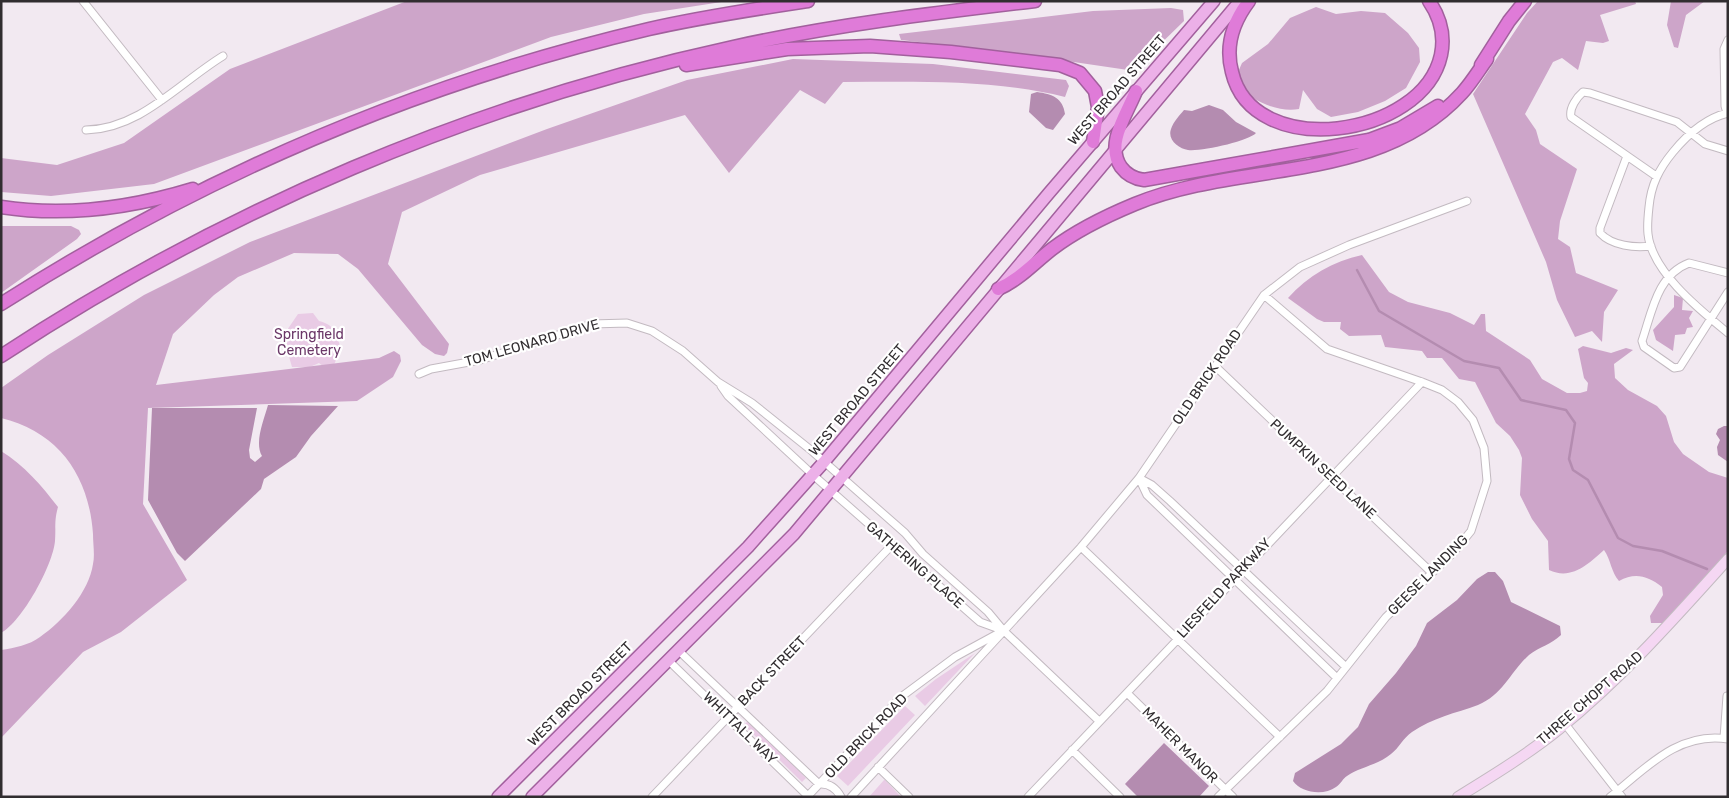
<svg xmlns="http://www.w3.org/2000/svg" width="1729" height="798" viewBox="0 0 1729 798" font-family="Rubik,sans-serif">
<rect width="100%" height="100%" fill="#f2e9f1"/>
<path fill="#e9cbe5" d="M 313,313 L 319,321 C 335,325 336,333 341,349 L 332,369 L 326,369 L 319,363 L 310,367 L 292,367 L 283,336 L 298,314 Z
M 975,653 L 925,706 L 915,696 L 936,679 Z
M 905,706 L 915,715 L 848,786 L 837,776 Z
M 748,721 L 806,778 L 802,782 L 744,725 Z
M 884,780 L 885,780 L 901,797 L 869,797 Z"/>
<path fill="#cda5c9" d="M 407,1 L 728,1 L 644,14 L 551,37 L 154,184 L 51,196 L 1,192 L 1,158 L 57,165 L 124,143 L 230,69 Z
M 1538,1 L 1635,1 L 1636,4 L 1600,15 L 1609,41 L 1603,43 L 1586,41 L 1578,70 L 1562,58 L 1553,62 L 1525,114 L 1536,130 L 1540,144 L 1577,169 L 1560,221 L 1558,239 L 1570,247 L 1576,273 L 1618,290 L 1604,312 L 1602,342 L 1592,331 L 1575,337 L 1557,300 L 1546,262 L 1473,94 L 1527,13 Z
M 1671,1 L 1705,1 L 1686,15 L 1678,48 L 1674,47 L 1667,25 Z
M 1316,7 L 1336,14 L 1361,11 L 1385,13 L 1408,33 L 1419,48 L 1420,62 L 1406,88 L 1385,101 L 1358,112 L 1331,117 L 1317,109 L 1303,90 L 1299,109 C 1284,112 1265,106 1252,97 C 1246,92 1242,79 1238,72 L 1242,63 L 1268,44 L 1290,18 Z
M 1171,8 L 1183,10 L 1184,21 L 1145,59 L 1128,70 L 1012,53 L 901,40 L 899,34 L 1093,11 Z
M 793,59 L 933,64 L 1066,80 L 1069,86 L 1065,97 C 993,79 916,82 843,82 L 825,104 L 800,90 L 729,173 L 685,115 L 480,175 L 402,212 L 388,264 L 449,344 L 447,353 L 444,356 L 435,354 L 422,345 L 358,269 L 338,254 L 294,253 L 238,277 L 214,295 L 173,334 L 156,385 L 379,358 L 394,351 L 400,355 L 401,361 L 393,377 L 357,401 L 148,408 L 143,504 L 187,580 L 121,632 L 83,652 L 1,738 L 1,650 C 15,648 29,645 40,637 C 63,621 89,592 93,564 C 95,555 93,544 93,534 C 89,476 59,432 1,418 L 1,388 L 48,355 L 144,295 L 250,242 L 547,129 L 687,80 Z
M 1,226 L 71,226 L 79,230 L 81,234 L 77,239 L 1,293 Z
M 1362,255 L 1389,292 L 1408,302 L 1450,313 L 1474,325 L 1481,314 L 1485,314 L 1486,331 L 1530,360 L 1542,379 L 1567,393 L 1580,393 L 1587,391 L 1588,383 L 1584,378 L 1578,349 L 1583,346 L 1611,353 L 1626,348 L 1633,350 L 1614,364 L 1615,378 L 1628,390 L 1657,406 L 1666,416 L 1674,442 L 1683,454 L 1709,472 L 1728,478 L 1728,551 L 1671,617 L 1663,623 L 1651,623 L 1650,616 L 1663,595 L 1662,587 C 1648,576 1635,572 1619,581 C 1611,572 1611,560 1604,550 C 1589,563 1572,581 1549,570 L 1548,541 L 1532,519 L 1520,495 L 1522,458 L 1519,450 L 1510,436 L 1496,423 L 1475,382 L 1459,379 L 1442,358 L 1427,358 L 1422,351 L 1385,347 L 1381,335 L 1349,336 L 1340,329 L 1341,322 L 1324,322 L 1317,319 L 1288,298 C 1308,276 1333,261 1362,255 Z
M 1674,295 L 1683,298 L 1682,310 L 1693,311 L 1689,318 L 1693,327 L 1687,328 L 1685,334 L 1675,335 L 1673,351 L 1656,340 L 1653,330 L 1674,307 Z
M 1,451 C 25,466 41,485 58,507 C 54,521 56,527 55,541 C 53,565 22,622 1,633 Z"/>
<path fill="#b48cb0" d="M 1037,92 C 1052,94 1063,98 1065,114 L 1053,130 L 1046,128 L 1029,112 L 1031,94 Z
M 1209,105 L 1223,110 L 1236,122 L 1256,133 C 1249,141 1200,152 1188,150 C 1179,149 1167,140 1171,129 C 1173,122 1180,115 1184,110 L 1192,111 Z
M 268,405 L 338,406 L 311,436 L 296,457 L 264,479 L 261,489 L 185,561 L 177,553 L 148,500 L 152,408 L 257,408 L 249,450 L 250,458 L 255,462 L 262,456 C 254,442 264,420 268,405 Z
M 1724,426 L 1728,426 L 1728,462 L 1718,455 L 1717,447 L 1720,440 L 1716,434 L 1718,429 Z
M 1488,572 L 1495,572 L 1503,581 L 1511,602 L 1560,626 L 1561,635 C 1552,644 1539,647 1529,655 C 1511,671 1503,695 1478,705 C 1456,713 1432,718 1412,732 C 1403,738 1399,748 1391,754 C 1378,765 1360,767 1347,776 C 1343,778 1341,784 1336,787 C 1324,796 1301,793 1293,781 L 1295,773 L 1341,744 L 1358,727 L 1369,704 L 1396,673 L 1416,646 L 1427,623 L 1457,600 L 1477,579 Z
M 1164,743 L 1209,786 L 1199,797 L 1138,797 L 1125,784 Z"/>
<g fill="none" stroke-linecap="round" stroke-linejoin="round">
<path stroke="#b48cb0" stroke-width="2.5" d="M 1357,270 L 1379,311 L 1464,361 L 1499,368 L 1521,400 L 1566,410 L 1575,423 L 1569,459 L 1573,470 L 1588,480 L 1618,538 L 1633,546 L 1662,551 L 1707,569"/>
<g stroke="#c3bac1" stroke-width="9">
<path id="minor" d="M 83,1 L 162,100
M 1727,113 L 1725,106 L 1724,49 L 1728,40
M 1728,113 C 1706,118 1687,135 1673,152 C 1659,169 1651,185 1649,207 C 1648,216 1647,225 1648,234 C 1652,272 1700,310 1728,333
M 86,130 C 140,129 179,83 223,56
M 1627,156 L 1600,228 L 1600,233 C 1612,246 1635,248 1651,246
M 1656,176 L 1571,117 C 1569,108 1577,97 1583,92 L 1590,93 L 1677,122 L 1705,144 L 1728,151
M 1728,273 L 1689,263 C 1657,275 1652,312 1642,341 L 1644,347 L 1674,368 L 1680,367 L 1728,292
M 1215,366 L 1431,572
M 419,374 L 431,369 L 480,360 L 592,324 L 627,323 L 652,331 L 683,351 L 718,382 L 752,403 L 812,451 L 905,533 L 923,554 L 988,612 L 1003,630 L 1099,721
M 721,386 L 728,396 L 813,475 L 980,622 L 1002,630
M 1139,478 L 1147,495 L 1337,678
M 1139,478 L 1152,485 L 1170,501 L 1346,667
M 1081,547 L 1280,737
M 679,651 L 819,784 C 829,783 836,788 841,797
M 669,661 L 809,797
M 1127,693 L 1233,797
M 1565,724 L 1622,797
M 1724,738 L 1727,696
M 1072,750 L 1120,797
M 878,767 L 909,797
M 652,797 L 892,545
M 807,797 L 901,697 L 955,657 L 999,633
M 851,797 L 1081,547 L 1139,478 L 1264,295 L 1300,267 L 1349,245 L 1467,201
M 1028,797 L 1422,382
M 1218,797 L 1327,691 L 1386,617 L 1454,552 L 1471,531 L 1487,481 L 1484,448 L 1473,420 L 1458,402 L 1442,390 L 1422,382 L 1327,349 L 1264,295
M 1610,797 C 1645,769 1678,731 1728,739"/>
</g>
<g stroke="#c3bac1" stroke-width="12">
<path id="secondary" d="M 1458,797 C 1492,776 1528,754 1559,729 C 1622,678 1674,619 1728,559"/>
</g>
<g stroke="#a2609d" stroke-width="14">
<path id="primary" d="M 498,797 L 748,547 L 824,462 L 1049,193 L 1214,1
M 532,797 L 794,534 L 1240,1"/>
</g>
<g stroke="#a2609d" stroke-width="15">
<path id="motorway" d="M 1249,1 C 1233,22 1225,46 1232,72 C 1253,162 1423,138 1441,55 C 1445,36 1440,17 1429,1
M 686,65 L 787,49 L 870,46 L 951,52 L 1060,65 L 1080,73 L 1095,91 L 1098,107 L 1093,142
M 1481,65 L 1509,21 L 1525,1
M 1136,91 C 1127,114 1105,144 1121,167 C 1127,175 1135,179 1144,180 L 1369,140 L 1401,128 L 1438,106
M 1,207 C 66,217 131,208 193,189
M 998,289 C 1019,280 1034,263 1052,249 C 1077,230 1106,216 1135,204 C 1241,160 1378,185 1462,93 C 1472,82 1479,70 1487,59
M 1,304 C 200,177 419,83 649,29 C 701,17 755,9 808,1
M 1,356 C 223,210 474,103 733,47 C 833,25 934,13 1035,1"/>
</g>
<use href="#minor" stroke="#fff" stroke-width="7"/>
<use href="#secondary" stroke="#f5d7f3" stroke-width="10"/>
<use href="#primary" stroke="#ecb0e8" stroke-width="11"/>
<use href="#motorway" stroke="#df7bd8" stroke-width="12"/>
</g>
<g text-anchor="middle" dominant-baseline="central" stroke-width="4.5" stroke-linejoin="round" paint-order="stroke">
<g font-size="14" fill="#312d30" stroke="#fff">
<text transform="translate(1117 90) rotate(-49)">WEST BROAD STREET</text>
<text transform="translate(532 343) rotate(-16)">TOM LEONARD DRIVE</text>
<text transform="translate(1207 377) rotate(-56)">OLD BRICK ROAD</text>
<text transform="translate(857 400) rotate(-50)">WEST BROAD STREET</text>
<text transform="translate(1323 469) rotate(43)">PUMPKIN SEED LANE</text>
<text transform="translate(915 565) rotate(41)">GATHERING PLACE</text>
<text transform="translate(1428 575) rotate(-45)">GEESE LANDING</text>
<text transform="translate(1224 588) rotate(-47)">LIESFELD PARKWAY</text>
<text transform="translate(772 671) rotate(-46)">BACK STREET</text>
<text transform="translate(580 694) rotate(-45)">WEST BROAD STREET</text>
<text transform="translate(1590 698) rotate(-41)">THREE CHOPT ROAD</text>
<text transform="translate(740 728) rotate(44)">WHITTALL WAY</text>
<text transform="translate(866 736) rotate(-46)">OLD BRICK ROAD</text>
<text transform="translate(1180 745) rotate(45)">MAHER MANOR</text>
</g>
<g font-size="14" fill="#6b3868" stroke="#fff">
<text x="309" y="334">Springfield<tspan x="309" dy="16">Cemetery</tspan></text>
</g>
</g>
<rect width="1729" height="798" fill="none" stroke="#312d30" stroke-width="5"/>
</svg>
